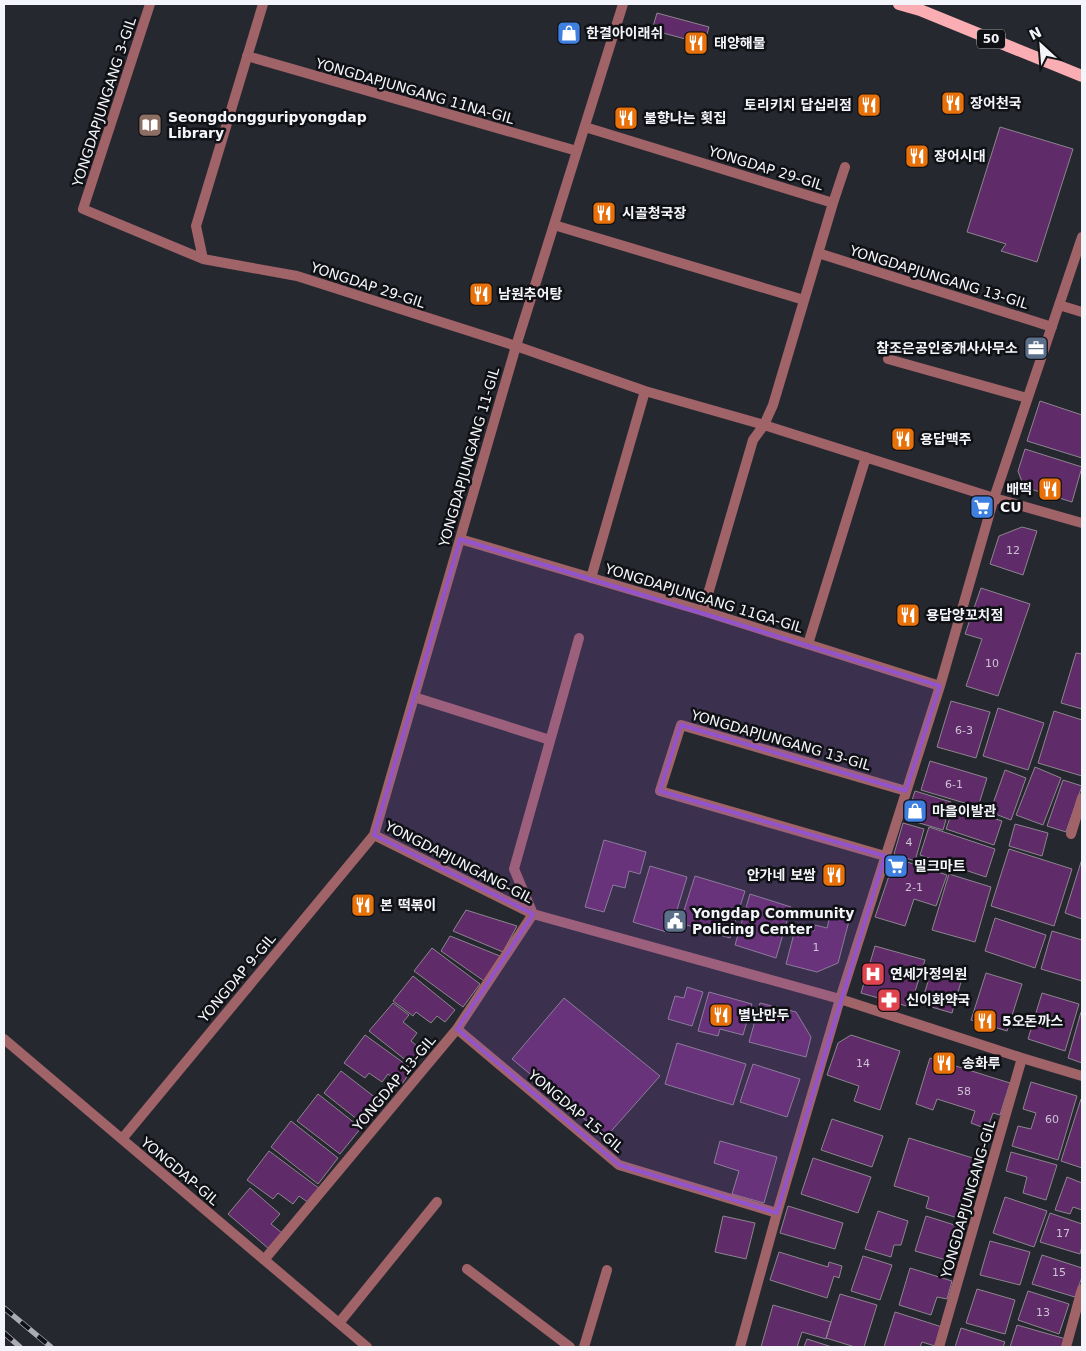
<svg xmlns="http://www.w3.org/2000/svg" width="1086" height="1351" viewBox="0 0 1086 1351" font-family="'DejaVu Sans','Noto Sans KR',sans-serif">
<rect width="100%" height="100%" fill="#262830"/>
<path fill="#5f2b68" stroke="#8c858d" d="M 657,13 L 709,27 L 704,44 L 652,30 Z
M 1000,127 L 1073,149 L 1037,262 L 1001,251 L 1006,244 L 967,232 Z
M 1040,401 L 1082,415 L 1082,458 L 1027,441 Z
M 1025,449 L 1082,467 L 1072,502 L 1024,487 L 1018,471 Z
M 1022,527 L 1037,531 L 1023,575 L 990,564 L 999,536 Z
M 981,588 L 1030,604 L 998,696 L 966,686 L 982,639 L 965,634 Z
M 1076,653 L 1082,654 L 1082,709 L 1061,703 Z
M 951,701 L 990,712 L 976,758 L 937,747 Z
M 998,708 L 1044,723 L 1028,770 L 983,756 Z
M 1054,711 L 1082,720 L 1082,776 L 1038,763 Z
M 930,761 L 987,778 L 978,807 L 921,790 Z
M 1035,767 L 1061,778 L 1043,825 L 1016,815 Z
M 1005,770 L 1026,778 L 1011,820 L 990,812 Z
M 1063,780 L 1082,786 L 1066,832 L 1047,826 Z
M 915,791 L 951,802 L 943,830 L 906,819 Z
M 954,806 L 1002,821 L 994,845 L 946,829 Z
M 903,823 L 924,829 L 915,861 L 894,854 Z
M 1015,824 L 1048,833 L 1042,856 L 1009,846 Z
M 929,827 L 995,849 L 986,877 L 920,855 Z
M 604,840 L 646,852 L 640,874 L 629,871 L 625,888 L 613,885 L 604,912 L 585,907 Z
M 1009,849 L 1072,869 L 1054,926 L 991,906 Z
M 895,858 L 947,875 L 936,906 L 914,899 L 905,926 L 875,917 Z
M 1082,859 L 1082,919 L 1065,913 Z
M 650,866 L 687,877 L 670,933 L 633,922 Z
M 949,874 L 991,887 L 975,942 L 932,930 Z
M 695,876 L 745,891 L 730,938 L 680,923 Z
M 750,894 L 791,907 L 776,958 L 735,945 Z
M 466,910 L 517,926 L 503,952 L 453,931 Z
M 831,912 L 850,917 L 838,963 L 817,972 L 786,964 L 796,926 L 814,931 L 815,925 L 827,928 Z
M 995,918 L 1046,935 L 1035,968 L 985,951 Z
M 1052,931 L 1082,940 L 1082,981 L 1041,969 Z
M 450,936 L 500,956 L 484,981 L 441,951 Z
M 875,946 L 925,960 L 910,1007 L 861,993 Z
M 432,948 L 480,984 L 463,1007 L 414,971 Z
M 933,966 L 963,975 L 952,1013 L 921,1004 Z
M 986,973 L 1022,984 L 1007,1031 L 971,1020 Z
M 413,976 L 455,1010 L 445,1022 L 437,1016 L 431,1023 L 416,1012 L 413,1016 L 393,1001 Z
M 687,987 L 703,992 L 692,1026 L 668,1019 L 675,996 L 684,998 Z
M 709,992 L 752,1004 L 743,1035 L 720,1029 L 718,1036 L 698,1031 Z
M 1042,993 L 1079,1004 L 1065,1051 L 1028,1039 Z
M 564,998 L 660,1076 L 606,1137 L 512,1059 Z
M 393,1003 L 409,1015 L 403,1022 L 417,1033 L 411,1041 L 423,1051 L 412,1065 L 369,1031 Z
M 760,1003 L 796,1012 L 811,1037 L 806,1057 L 749,1042 Z
M 1081,1012 L 1082,1012 L 1082,1063 L 1068,1058 Z
M 365,1035 L 412,1069 L 402,1084 L 388,1074 L 382,1082 L 369,1073 L 365,1078 L 344,1063 Z
M 851,1035 L 900,1051 L 880,1110 L 854,1101 L 859,1086 L 827,1075 L 838,1043 Z
M 677,1043 L 746,1064 L 733,1105 L 665,1084 Z
M 930,1058 L 1010,1083 L 1000,1115 L 993,1113 L 987,1129 L 971,1123 L 975,1111 L 937,1099 L 933,1110 L 916,1104 Z
M 753,1064 L 800,1079 L 787,1117 L 740,1102 Z
M 341,1071 L 381,1102 L 363,1124 L 324,1093 Z
M 1031,1082 L 1077,1096 L 1058,1160 L 1012,1146 L 1018,1126 L 1031,1129 L 1036,1113 L 1023,1109 Z
M 318,1094 L 361,1128 L 340,1154 L 297,1121 Z
M 1081,1099 L 1082,1099 L 1082,1168 L 1061,1161 Z
M 832,1119 L 883,1136 L 872,1167 L 821,1150 Z
M 291,1121 L 338,1158 L 318,1184 L 271,1147 Z
M 909,1138 L 979,1160 L 961,1219 L 926,1208 L 929,1197 L 894,1186 Z
M 720,1141 L 777,1157 L 764,1203 L 732,1194 L 739,1171 L 714,1163 Z
M 269,1151 L 320,1189 L 309,1203 L 299,1196 L 293,1204 L 278,1193 L 273,1199 L 247,1180 Z
M 1011,1152 L 1057,1165 L 1046,1200 L 1023,1193 L 1027,1177 L 1006,1171 Z
M 813,1158 L 871,1177 L 858,1213 L 801,1194 Z
M 1067,1177 L 1082,1183 L 1082,1210 L 1073,1207 L 1070,1214 L 1055,1210 Z
M 250,1188 L 280,1214 L 271,1224 L 282,1233 L 269,1249 L 228,1214 Z
M 1005,1197 L 1047,1211 L 1034,1247 L 993,1233 Z
M 788,1206 L 843,1223 L 835,1249 L 780,1233 Z
M 878,1211 L 908,1221 L 901,1245 L 894,1245 L 891,1257 L 865,1249 Z
M 1050,1213 L 1082,1224 L 1082,1246 L 1080,1254 L 1040,1242 Z
M 723,1216 L 755,1223 L 746,1259 L 715,1252 Z
M 926,1216 L 964,1228 L 953,1262 L 915,1251 Z
M 990,1241 L 1030,1252 L 1020,1285 L 980,1275 Z
M 779,1252 L 828,1267 L 829,1262 L 842,1266 L 839,1278 L 834,1276 L 827,1298 L 770,1280 Z
M 1042,1255 L 1082,1268 L 1082,1277 L 1075,1297 L 1032,1284 Z
M 863,1256 L 892,1265 L 880,1300 L 851,1291 Z
M 910,1268 L 952,1281 L 947,1299 L 937,1297 L 931,1315 L 899,1305 Z
M 977,1289 L 1015,1300 L 1005,1334 L 966,1323 Z
M 1028,1291 L 1069,1304 L 1059,1334 L 1018,1320 Z
M 840,1294 L 877,1305 L 864,1347 L 855,1347 L 826,1338 Z
M 773,1305 L 831,1322 L 826,1339 L 802,1332 L 797,1347 L 761,1347 Z
M 895,1312 L 942,1327 L 935,1346 L 922,1342 L 920,1347 L 884,1347 Z
M 1017,1325 L 1066,1339 L 1063,1347 L 1010,1347 Z
M 961,1328 L 1005,1342 L 1003,1347 L 955,1347 Z
M 807,1339 L 832,1347 L 804,1347 Z"/>
<g fill="none" stroke-linecap="round" stroke-linejoin="round">
<path stroke="#a06368" stroke-width="10" d="M 888,359 L 1027,398"/>
<path stroke="#a06368" stroke-width="10" d="M 150,4 L 83,209 L 203,259 L 297,276 L 516,346 L 645,391 L 764,425 L 994,498 L 1082,523
M 247,56 L 577,151
M 585,127 L 833,203 L 773,405 L 764,425 L 753,440 L 703,611
M 833,203 L 845,167
M 554,225 L 804,300
M 818,253 L 1052,327
M 203,259 L 196,226 L 263,4
M 1059,305 L 1082,312
M 460,539 L 703,611 L 940,686
M 591,578 L 645,391
M 808,644 L 866,457
M 414,697 L 550,740
M 1071,834 L 1082,798
M 374,835 L 533,914 L 840,999 L 1022,1058 L 1082,1076
M 885,856 L 660,791 L 681,725 L 906,791
M 457,1029 L 619,1165 L 777,1213
M 4,1039 L 367,1347
M 122,1139 L 374,835 L 516,346 L 623,4
M 264,1260 L 457,1029 L 533,914 L 514,869 L 579,638
M 467,1269 L 570,1347
M 339,1323 L 437,1202
M 584,1347 L 607,1270
M 740,1347 L 777,1213 L 840,999 L 940,686 L 994,498 L 1082,237
M 939,1347 L 1022,1058
M 1066,1347 L 1082,1289"/>
<path stroke="#faaeb3" stroke-width="12" d="M 899,4 L 920,10 L 1082,76"/>
<g stroke="#aaacb2" stroke-width="5.5">
<path id="rail" d="M 4,1308 L 51,1347
M 4,1333 L 20,1347"/>
</g>
<use href="#rail" stroke="#101115" stroke-width="4" stroke-dasharray="11" stroke-linecap="butt"/>
</g>
<path fill="#9354cb" fill-opacity="0.2" stroke="#9354cb" stroke-width="4" stroke-linejoin="round" d="M 460,539 L 940,686 L 906,791 L 681,725 L 660,791 L 885,856 L 777,1213 L 619,1165 L 457,1029 L 533,914 L 374,835 Z"/>
<defs>
<g id="shop-square" transform="scale(1.25)"><rect x="-9" y="-9" width="18" height="18" rx="4" fill="#3f7fe0" stroke="#101115"/><path d="M-5-2.5h2.3a2.7 3.5 0 0 1 5.4 0H5L5.5 6h-11ZM-1.5-2.5h3a1.5 2.3 0 0 0-3 0Z" fill="#fff"/></g>
<g id="restaurant-square" transform="scale(1.25)"><rect x="-9" y="-9" width="18" height="18" rx="4" fill="#e8710a" stroke="#101115"/><path d="M-5-6h1v4h1v-4h1v4h1v-4h1v5L-1.5 .5V6h-2V.5L-5-1ZM5-6V6H3V1.5H1.5Q1.5-4 5-6Z" fill="#fff"/></g>
<g id="library-square" transform="scale(1.25)"><rect x="-9" y="-9" width="18" height="18" rx="4" fill="#8d6e63" stroke="#101115"/><path d="M-6-4Q-3-5.5-.7-3.5V5Q-3 3-6 4ZM6-4Q3-5.5 .7-3.5V5Q3 3 6 4Z" fill="#fff"/></g>
<g id="office-square" transform="scale(1.25)"><rect x="-9" y="-9" width="18" height="18" rx="4" fill="#5c6f8a" stroke="#101115"/><path d="M-6-3h4V-5.5h4V-3h4V5H-6ZM-1-4.5V-3h2v-1.5ZM-6 0V1H6V0Z" fill="#fff"/></g>
<g id="supermarket-square" transform="scale(1.25)"><rect x="-9" y="-9" width="18" height="18" rx="4" fill="#3f7fe0" stroke="#101115"/><path d="M-6-5.5h2.5l.6 2H6L4.5 2H-2.5L-4.4-4H-6ZM-1.5 3.2a1.3 1.3 0 1 0 .1 0ZM3 3.2a1.3 1.3 0 1 0 .1 0Z" fill="#fff"/></g>
<g id="civic-square" transform="scale(1.25)"><rect x="-9" y="-9" width="18" height="18" rx="4" fill="#5c6f8a" stroke="#101115"/><path d="M-.6-6.5H3V-4.5H.6V-3L4-1V1h2V6H-6V1h2V-1L-.6-3ZM-1.2 2.5V6h2.4V2.5Z" fill="#fff"/></g>
<g id="hospital-square" transform="scale(1.25)"><rect x="-9" y="-9" width="18" height="18" rx="4" fill="#e0444e" stroke="#101115"/><path d="M-5-5h3v3.5h4V-5h3V5h-3V1.5h-4V5h-3Z" fill="#fff"/></g>
<g id="pharmacy-square" transform="scale(1.25)"><rect x="-9" y="-9" width="18" height="18" rx="4" fill="#e0444e" stroke="#101115"/><path d="M-2-6h4v4h4v4h-4v4h-4v-4h-4v-4h4Z" fill="#fff"/></g>
</defs>
<g fill-rule="evenodd">
<use href="#shop-square" x="569" y="33"/>
<use href="#restaurant-square" x="696" y="43"/>
<use href="#restaurant-square" x="953" y="103"/>
<use href="#restaurant-square" x="869" y="105"/>
<use href="#restaurant-square" x="626" y="118"/>
<use href="#library-square" x="150" y="125"/>
<use href="#restaurant-square" x="917" y="156"/>
<use href="#restaurant-square" x="604" y="213"/>
<use href="#restaurant-square" x="481" y="294"/>
<use href="#office-square" x="1036" y="348"/>
<use href="#restaurant-square" x="903" y="439"/>
<use href="#restaurant-square" x="1050" y="489"/>
<use href="#supermarket-square" x="982" y="507"/>
<use href="#restaurant-square" x="908" y="615"/>
<use href="#shop-square" x="915" y="811"/>
<use href="#supermarket-square" x="896" y="866"/>
<use href="#restaurant-square" x="834" y="875"/>
<use href="#restaurant-square" x="363" y="905"/>
<use href="#civic-square" x="675" y="921"/>
<use href="#hospital-square" x="873" y="974"/>
<use href="#pharmacy-square" x="889" y="1000"/>
<use href="#restaurant-square" x="721" y="1015"/>
<use href="#restaurant-square" x="985" y="1021"/>
<use href="#restaurant-square" x="944" y="1063"/>
</g>
<g text-anchor="middle" dominant-baseline="central" stroke-width="5" stroke-linejoin="round" paint-order="stroke">
<g font-size="11" fill="#cec2d6">
<text x="1013" y="550">12</text>
<text x="992" y="663">10</text>
<text x="964" y="730">6-3</text>
<text x="954" y="784">6-1</text>
<text x="909" y="842">4</text>
<text x="914" y="887">2-1</text>
<text x="816" y="947">1</text>
<text x="863" y="1063">14</text>
<text x="964" y="1091">58</text>
<text x="1052" y="1119">60</text>
<text x="1063" y="1233">17</text>
<text x="1059" y="1272">15</text>
<text x="1043" y="1312">13</text>
</g>
<rect fill="#101115" stroke="#afb1b5" stroke-width="1" x="977" y="29.5" width="28" height="19" rx="4"/>
<g font-size="12" font-weight="bold" fill="#f3f5fa">
<text x="991" y="39">50</text>
</g>
<g font-size="14" font-weight="bold" fill="#f3f5fa" stroke="#101115" text-anchor="start">
<text x="586" y="33">한결아이래쉬</text>
<text x="714" y="43">태양해물</text>
<text x="970" y="103">장어천국</text>
<text x="852" y="105" text-anchor="end">토리키치 답십리점</text>
<text x="168" y="117">Seongdongguripyongdap<tspan x="168" dy="16">Library</tspan></text>
<text x="644" y="118">불향나는 횟집</text>
<text x="934" y="156">장어시대</text>
<text x="622" y="213">시골청국장</text>
<text x="498" y="294">남원추어탕</text>
<text x="1018" y="348" text-anchor="end">참조은공인중개사사무소</text>
<text x="920" y="439">용답맥주</text>
<text x="1032" y="489" text-anchor="end">배떡</text>
<text x="1000" y="507">CU</text>
<text x="926" y="615">용답양꼬치점</text>
<text x="932" y="811">마을이발관</text>
<text x="914" y="866">밀크마트</text>
<text x="816" y="875" text-anchor="end">안가네 보쌈</text>
<text x="380" y="905">본 떡볶이</text>
<text x="692" y="913">Yongdap Community<tspan x="692" dy="16">Policing Center</tspan></text>
<text x="890" y="974">연세가정의원</text>
<text x="906" y="1000">신이화약국</text>
<text x="738" y="1015">별난만두</text>
<text x="1002" y="1021">5오돈까스</text>
<text x="962" y="1063">송화루</text>
</g>
<g font-size="14" fill="#f3f5fa" stroke="#101115">
<text transform="translate(415 91) rotate(16)">YONGDAPJUNGANG 11NA-GIL</text>
<text transform="translate(104 102) rotate(-72)">YONGDAPJUNGANG 3-GIL</text>
<text transform="translate(766 168) rotate(17)">YONGDAP 29-GIL</text>
<text transform="translate(939 277) rotate(17)">YONGDAPJUNGANG 13-GIL</text>
<text transform="translate(368 285) rotate(18)">YONGDAP 29-GIL</text>
<text transform="translate(469 457) rotate(-74)">YONGDAPJUNGANG 11-GIL</text>
<text transform="translate(704 598) rotate(17)">YONGDAPJUNGANG 11GA-GIL</text>
<text transform="translate(781 740) rotate(16)">YONGDAPJUNGANG 13-GIL</text>
<text transform="translate(459 862) rotate(27)">YONGDAPJUNGANG-GIL</text>
<text transform="translate(237 978) rotate(-50)">YONGDAP 9-GIL</text>
<text transform="translate(394 1083) rotate(-50)">YONGDAP 13-GIL</text>
<text transform="translate(576 1111) rotate(40)">YONGDAP 15-GIL</text>
<text transform="translate(180 1171) rotate(40)">YONGDAP-GIL</text>
<text transform="translate(968 1199) rotate(-74)">YONGDAPJUNGANG-GIL</text>
</g>
</g>
<rect width="1086" height="1351" fill="none" stroke="#f3f5fa" stroke-width="10"/>
<g transform="translate(1041 45) rotate(334)" stroke="#101115" stroke-width="4" paint-order="stroke">
<path d="M0-4L9 19L0 12L-9 19Z" fill="#f3f5fa"/>
<text y="-8" font-size="14" font-weight="bold" text-anchor="middle" fill="#f3f5fa">N</text>
</g>
</svg>
